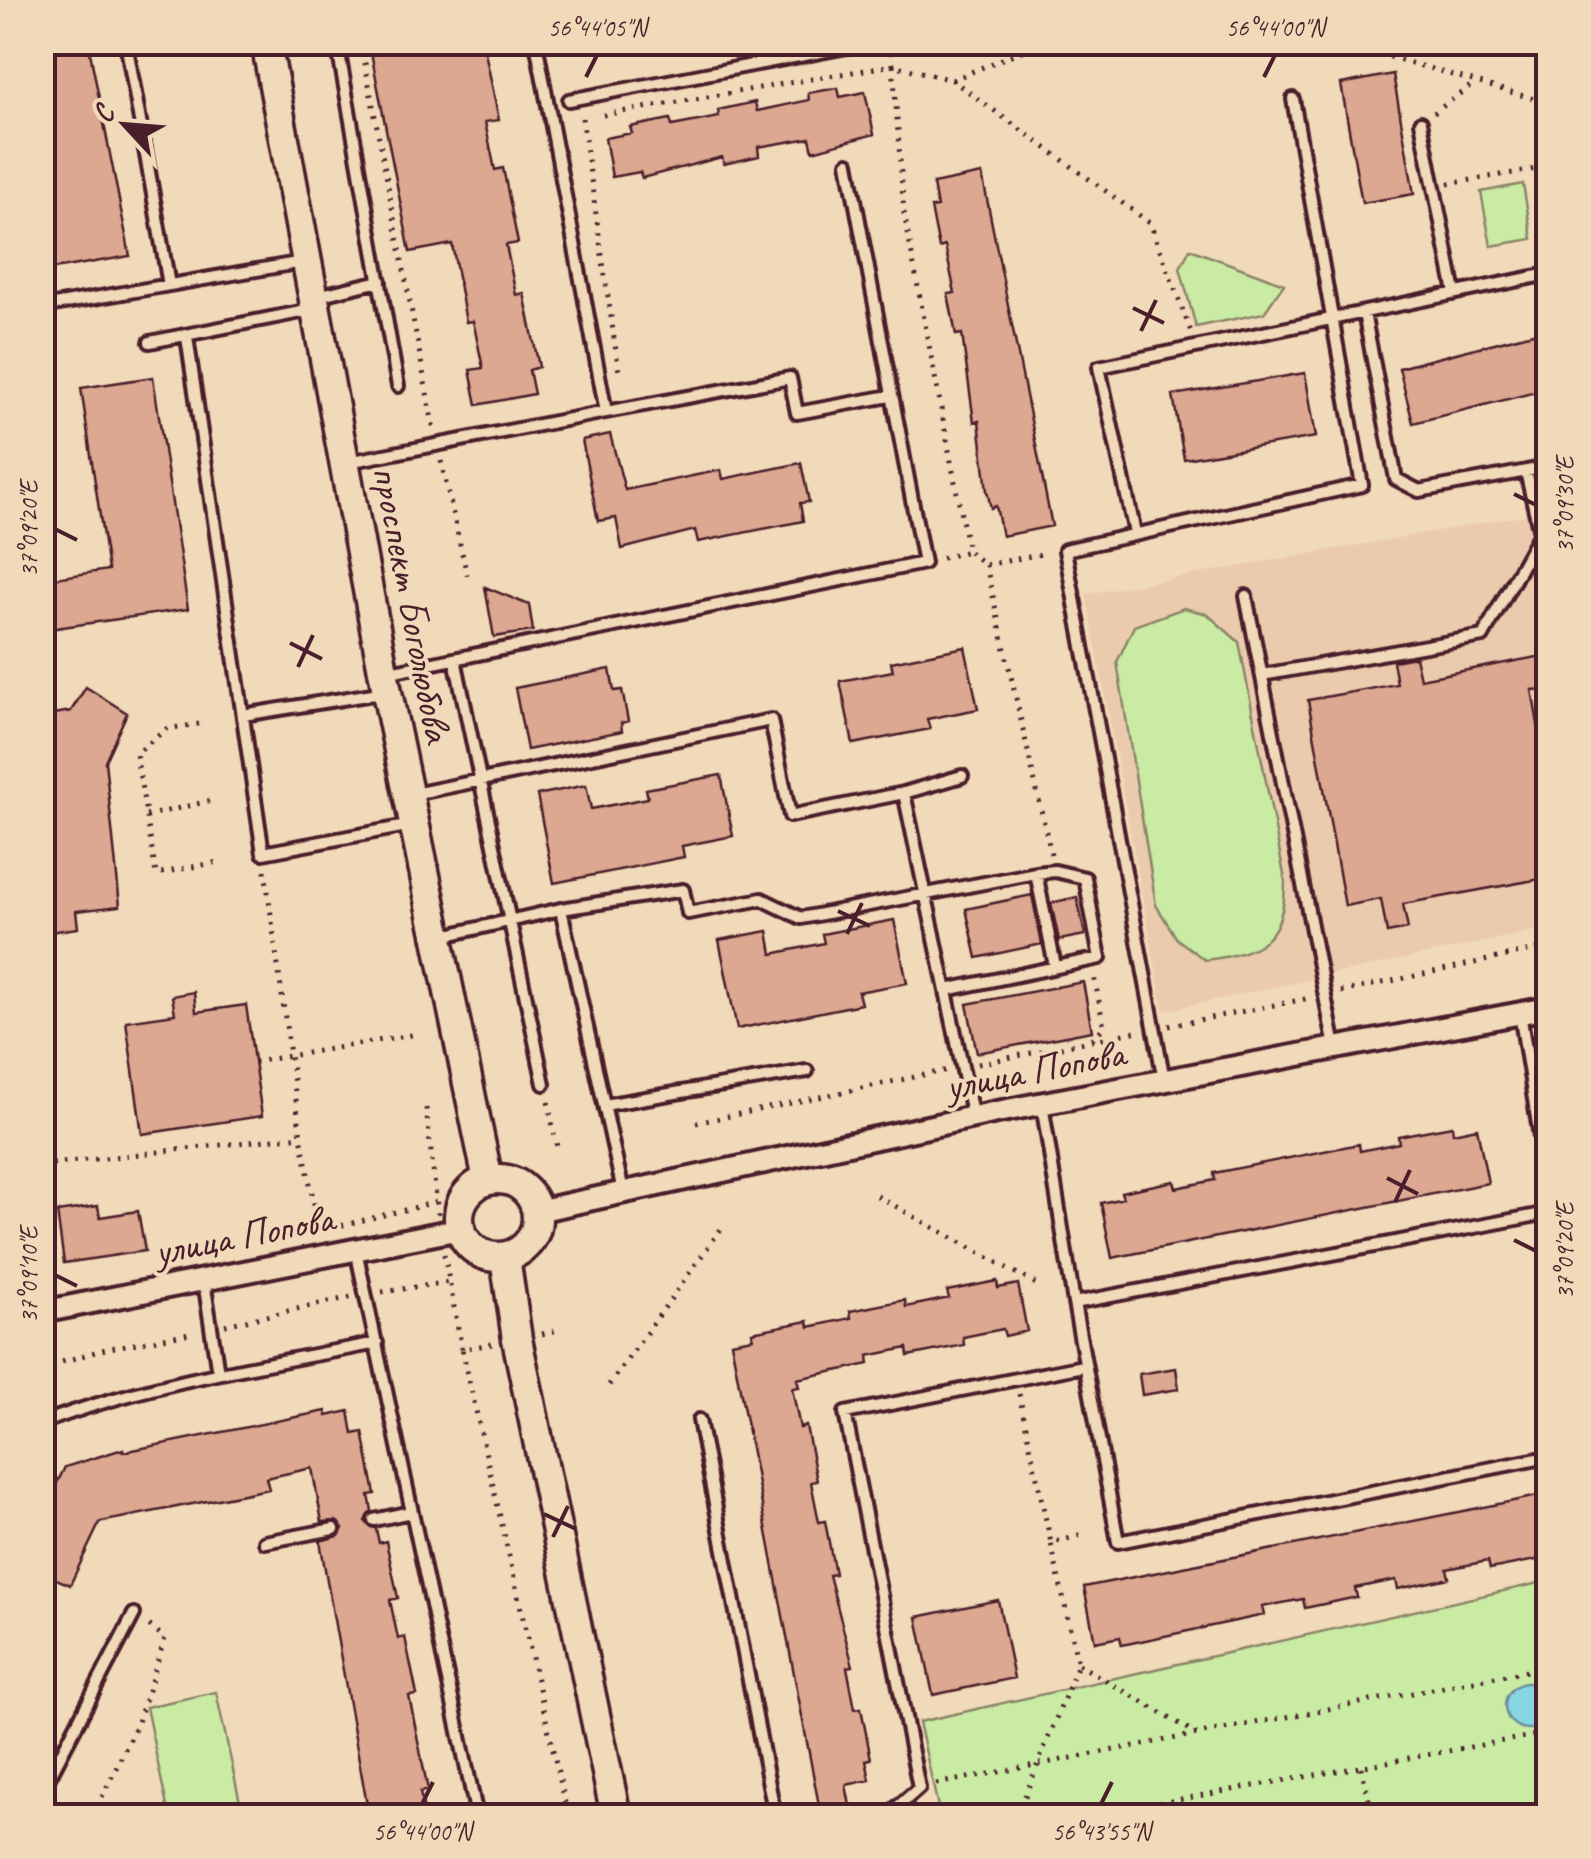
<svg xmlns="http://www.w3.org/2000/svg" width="1591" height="1859" viewBox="0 0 1591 1859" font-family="Caveat,sans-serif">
<rect width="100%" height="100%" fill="#f1dab9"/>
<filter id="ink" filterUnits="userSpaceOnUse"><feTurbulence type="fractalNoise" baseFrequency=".01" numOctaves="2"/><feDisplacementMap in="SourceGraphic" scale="20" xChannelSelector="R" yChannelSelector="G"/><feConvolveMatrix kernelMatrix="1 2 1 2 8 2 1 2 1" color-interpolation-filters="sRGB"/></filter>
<g filter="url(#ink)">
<path fill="#ebcbad" d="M 1548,511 L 1548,928 L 1164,1011 L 1086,594 Z"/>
<path fill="#caeba4" stroke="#8a8568" stroke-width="2.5" d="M 1523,184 L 1532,239 L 1491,246 L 1481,192 Z
M 1190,249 L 1284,284 L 1264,313 L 1196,327 L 1180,268 Z
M 1184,608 L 1207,614 L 1239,642 L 1285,880 C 1285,940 1261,953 1205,960 L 1177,939 L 1156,905 L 1117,662 L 1134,626 Z
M 1548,1581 L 1548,1810 L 1515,1816 L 940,1816 L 919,1722 Z
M 216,1692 L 243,1816 L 169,1816 L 146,1707 Z"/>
<path fill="#87d6e4" stroke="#6f8d9a" stroke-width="2.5" d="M1505 1706a23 23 0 1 1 46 0a23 23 0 1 1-46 0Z"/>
<path fill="#dca891" stroke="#4a1f2b" stroke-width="2.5" d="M 42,42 L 88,42 L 130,256 L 42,271 Z
M 369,42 L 483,42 L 499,120 L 485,122 L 495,170 L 503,168 L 518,243 L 506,245 L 516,295 L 524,293 L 539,367 L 529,370 L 534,394 L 477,405 L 470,370 L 483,368 L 473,321 L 466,322 L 452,244 L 410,252 Z
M 1393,74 L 1414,194 L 1362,203 L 1341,84 Z
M 838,88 L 840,97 L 865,92 L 874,134 L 813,151 L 810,138 L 758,147 L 759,156 L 724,164 L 722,157 L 642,178 L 640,172 L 612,177 L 605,138 L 632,133 L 630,127 L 670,119 L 672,126 L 719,117 L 718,110 L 755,102 L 757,111 L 809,100 L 808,93 Z
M 982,174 L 1052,526 L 1002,536 L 996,506 L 991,508 L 987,491 L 979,421 L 974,422 L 962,334 L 956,335 L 948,294 L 955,293 L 945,246 L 939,248 L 931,208 L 937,207 L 933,184 Z
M 1548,329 L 1548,389 L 1413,423 L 1399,368 Z
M 1305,373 L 1316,437 L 1184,459 L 1173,395 Z
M 153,377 L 188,609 L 42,630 L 42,580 L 108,570 L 81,388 Z
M 610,434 L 625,490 L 721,470 L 723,479 L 801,463 L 809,502 L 800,503 L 803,521 L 698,542 L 695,530 L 622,549 L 616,518 L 598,521 L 582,440 Z
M 485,587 L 529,605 L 533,631 L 494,637 Z
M 965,647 L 978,709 L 927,719 L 930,729 L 853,744 L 840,681 L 893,671 L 891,662 Z
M 1548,655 L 1548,689 L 1532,690 L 1548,782 L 1546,878 L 1403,904 L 1408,929 L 1387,933 L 1381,899 L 1345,906 L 1308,700 L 1397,684 L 1393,661 L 1415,657 L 1420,679 Z
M 610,669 L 614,691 L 622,690 L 628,721 L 621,723 L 622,731 L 527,750 L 515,688 Z
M 86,687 L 127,713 L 105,761 L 120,906 L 76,911 L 78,928 L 42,933 L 42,848 L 46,848 L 42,716 L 71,711 Z
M 721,775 L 733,836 L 682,846 L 684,857 L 554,883 L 537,795 L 586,785 L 591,809 L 648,798 L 646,789 Z
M 1032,895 L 1042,944 L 977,958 L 966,909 Z
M 1077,897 L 1085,935 L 1059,940 L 1051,903 Z
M 894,920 L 907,983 L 858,992 L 861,1004 L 737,1029 L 719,940 L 768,931 L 772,954 L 824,943 L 822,934 Z
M 1083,982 L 1092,1031 L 977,1053 L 967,1004 Z
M 194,992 L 196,1012 L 246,1005 L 262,1116 L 142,1134 L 126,1021 L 175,1014 L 172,996 Z
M 1452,1126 L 1453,1133 L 1477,1128 L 1488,1183 L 1112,1258 L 1101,1203 L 1123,1198 L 1121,1192 L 1174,1181 L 1176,1188 L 1215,1180 L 1214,1173 L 1359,1144 L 1360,1151 L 1399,1143 L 1398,1136 Z
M 98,1206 L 100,1217 L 138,1211 L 145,1251 L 64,1263 L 57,1212 Z
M 997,1281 L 998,1288 L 1018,1284 L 1027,1331 L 1005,1336 L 1003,1329 L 963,1337 L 964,1345 L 908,1356 L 907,1348 L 868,1356 L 869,1364 L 797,1379 L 799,1387 L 792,1388 L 800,1428 L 806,1426 L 817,1481 L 811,1482 L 819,1522 L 825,1521 L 835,1574 L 829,1575 L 853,1666 L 847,1667 L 855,1709 L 861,1708 L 871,1759 L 866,1760 L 870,1780 L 846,1785 L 852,1816 L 821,1816 L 731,1342 L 753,1338 L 752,1332 L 808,1321 L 809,1327 L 851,1318 L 850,1311 L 905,1300 L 906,1307 L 949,1298 L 947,1291 Z
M 1176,1368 L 1179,1389 L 1142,1395 L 1139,1374 Z
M 326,1411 L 327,1416 L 349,1411 L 353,1434 L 363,1432 L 375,1494 L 369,1495 L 372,1511 L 365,1521 L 376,1529 L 379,1543 L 386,1541 L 398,1598 L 390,1600 L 398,1639 L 405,1637 L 417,1695 L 409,1696 L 428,1790 L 420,1792 L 425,1816 L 369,1816 L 320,1541 L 339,1536 L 343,1528 L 336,1521 L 322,1522 L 312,1468 L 266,1478 L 269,1489 L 100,1522 L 70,1585 L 42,1573 L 42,1494 L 48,1482 L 56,1485 L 65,1467 L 123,1449 L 123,1452 Z
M 1548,1494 L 1548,1548 L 1539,1550 L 1541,1559 L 1490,1569 L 1488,1561 L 1447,1569 L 1449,1578 L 1398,1589 L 1396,1580 L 1355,1588 L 1357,1597 L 1305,1608 L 1303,1599 L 1262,1607 L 1264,1615 L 1122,1645 L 1120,1637 L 1095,1642 L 1084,1587 Z
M 998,1600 L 1014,1678 L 933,1695 L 917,1617 Z"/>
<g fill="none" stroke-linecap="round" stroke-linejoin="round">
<g stroke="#4a1f2b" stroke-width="18">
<path id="service" d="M 126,42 L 169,285
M 337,42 L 398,386
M 569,100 L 873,42
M 1421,122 L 1455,293
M 317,296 L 380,281
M 42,307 L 303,262
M 1364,313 L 1396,479 L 1419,491 L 1548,467
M 187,337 L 263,853 L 412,825
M 150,342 L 316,309
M 606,412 L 790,378 L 797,413 L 890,396
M 348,462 L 606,412 L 536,42
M 1135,533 L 1099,367 L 1548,274
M 1246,596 L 1335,1047
M 455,659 L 544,1084
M 385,673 L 924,563 L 848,163
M 1262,675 L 1483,636 L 1540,533 L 1526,471
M 243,715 L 385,692
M 962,776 L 904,793 L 973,1118
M 409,795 L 771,720 L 790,816 L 904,793
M 1036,873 L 1055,966
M 561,909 L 623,1191
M 439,937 L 561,909 L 683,890 L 688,913 L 762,899 L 801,918 L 1036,873 L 1055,871 L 1085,878 L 1100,958 L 946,990
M 1520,1013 L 1548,1186
M 1164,1080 L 1065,550 L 1362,485 L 1293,99
M 1042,1104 L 1074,1303 L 1548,1213
M 604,1105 L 807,1071
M 356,1250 L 477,1816
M 204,1281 L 218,1373
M 1074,1303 L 1118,1542 L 1548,1457
M 699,1420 L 775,1816
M 42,1423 C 149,1382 265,1365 377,1343
M 374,1520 L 411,1512
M 265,1542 L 334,1529
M 42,1791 L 134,1614
M 887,1816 L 919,1788 L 845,1413 L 1083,1366"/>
</g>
<g stroke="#4a1f2b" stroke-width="28">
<path id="minor" d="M 537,1211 L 997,1112 L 1548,1008
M 42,1312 L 460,1229"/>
</g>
<g stroke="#4a1f2b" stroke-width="35">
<path id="secondary" d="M 266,42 L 387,692 L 488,1180
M459 1218a39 39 0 1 1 78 0a39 39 0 1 1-78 0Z
M 505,1257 L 517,1339 L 616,1816"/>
</g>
<path stroke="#4a1f2b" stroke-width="5" stroke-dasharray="2.5 8" stroke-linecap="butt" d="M 361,42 L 434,430
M 1339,42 L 1548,103
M 952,80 L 1026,49 L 1069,42
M 1434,113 L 1476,82
M 603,115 L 893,65 L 890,45
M 582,118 L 619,372
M 1448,184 L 1548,167
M 441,461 L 467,575
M 942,558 L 968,551
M 986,565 L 1047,553
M 199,724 L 166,729 L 136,754 L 156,874 L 218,862
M 146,816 L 209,801
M 1051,854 L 986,565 L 968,551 L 904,213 L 893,65 L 952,80 L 1150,223 L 1191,332
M 265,870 L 301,1136 L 319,1231 L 437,1202
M 1341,992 L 1548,947
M 1169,1026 L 1310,998
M 1092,1039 L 1104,1027 L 1094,976
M 254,1062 L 412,1035
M 978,1064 L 1139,1031
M 548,1102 L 558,1152
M 426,1108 L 438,1214
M 696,1123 L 948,1070
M 42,1165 L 301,1136
M 877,1196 L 1036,1284
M 444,1254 L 462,1349
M 382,1292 L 450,1282
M 225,1325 L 351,1297
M 542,1334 L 558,1330
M 492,1344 L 462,1349 L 568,1816
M 42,1368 L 105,1349 L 195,1332
M 609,1385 L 721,1229
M 1019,1394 L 1051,1543
M 1078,1664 L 1197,1734
M 1361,1767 L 1373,1816
M 936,1784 L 1548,1667
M 93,1816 L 138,1722 L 165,1638 L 146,1623
M 312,1816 L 316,1816
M 1017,1816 L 1078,1664 L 1051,1543 L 1083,1535
M 1087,1816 L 1548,1733"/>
<use href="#service" stroke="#f1dab9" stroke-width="10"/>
<use href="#minor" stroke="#f1dab9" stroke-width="20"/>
<use href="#secondary" stroke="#f1dab9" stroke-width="28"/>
</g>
</g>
<path fill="none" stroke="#4a1f2b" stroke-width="4" d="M 586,77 L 597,55M 1264,77 L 1275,55M 1133,308 L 1164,323M 1141,331 L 1156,300M 1514,494 L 1536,505M 55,529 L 77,540M 290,643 L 322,659M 298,667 L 313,635M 838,911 L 870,926M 847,934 L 862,903M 1387,1178 L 1418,1194M 1395,1202 L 1410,1170M 1514,1240 L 1536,1251M 55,1275 L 77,1286M 544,1514 L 576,1529M 553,1537 L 568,1506M 422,1804 L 433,1782M 1101,1804 L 1112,1782"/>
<g text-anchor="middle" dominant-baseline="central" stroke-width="8" stroke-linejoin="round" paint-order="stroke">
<g font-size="40" fill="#4a1f2b" stroke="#f1dab9">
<text transform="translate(412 604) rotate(79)">проспект Боголюбова</text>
<text transform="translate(1035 1070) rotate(-11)">улица Попова</text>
<text transform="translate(244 1235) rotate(-11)">улица Попова</text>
</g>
</g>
<rect width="1591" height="1859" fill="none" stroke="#f1dab9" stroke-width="110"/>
<g transform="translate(125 125) rotate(296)" stroke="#f1dab9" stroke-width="8" paint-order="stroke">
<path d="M0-8L18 38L0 25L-18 38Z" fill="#4a1f2b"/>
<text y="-15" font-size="28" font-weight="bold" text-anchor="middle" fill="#4a1f2b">С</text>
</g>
<rect x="55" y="55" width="1481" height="1749" fill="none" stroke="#4a1f2b" stroke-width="4"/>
<g font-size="25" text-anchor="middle" fill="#4a1f2b">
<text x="597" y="36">56°44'05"N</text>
<text x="1275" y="36">56°44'00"N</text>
<text transform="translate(1564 505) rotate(-90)" y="9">37°09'30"E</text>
<text transform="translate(28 529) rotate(-90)" y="9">37°09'20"E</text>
<text transform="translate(1564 1251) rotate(-90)" y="9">37°09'20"E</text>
<text transform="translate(28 1275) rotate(-90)" y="9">37°09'10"E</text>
<text x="422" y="1840">56°44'00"N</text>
<text x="1101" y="1840">56°43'55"N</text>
</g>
</svg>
